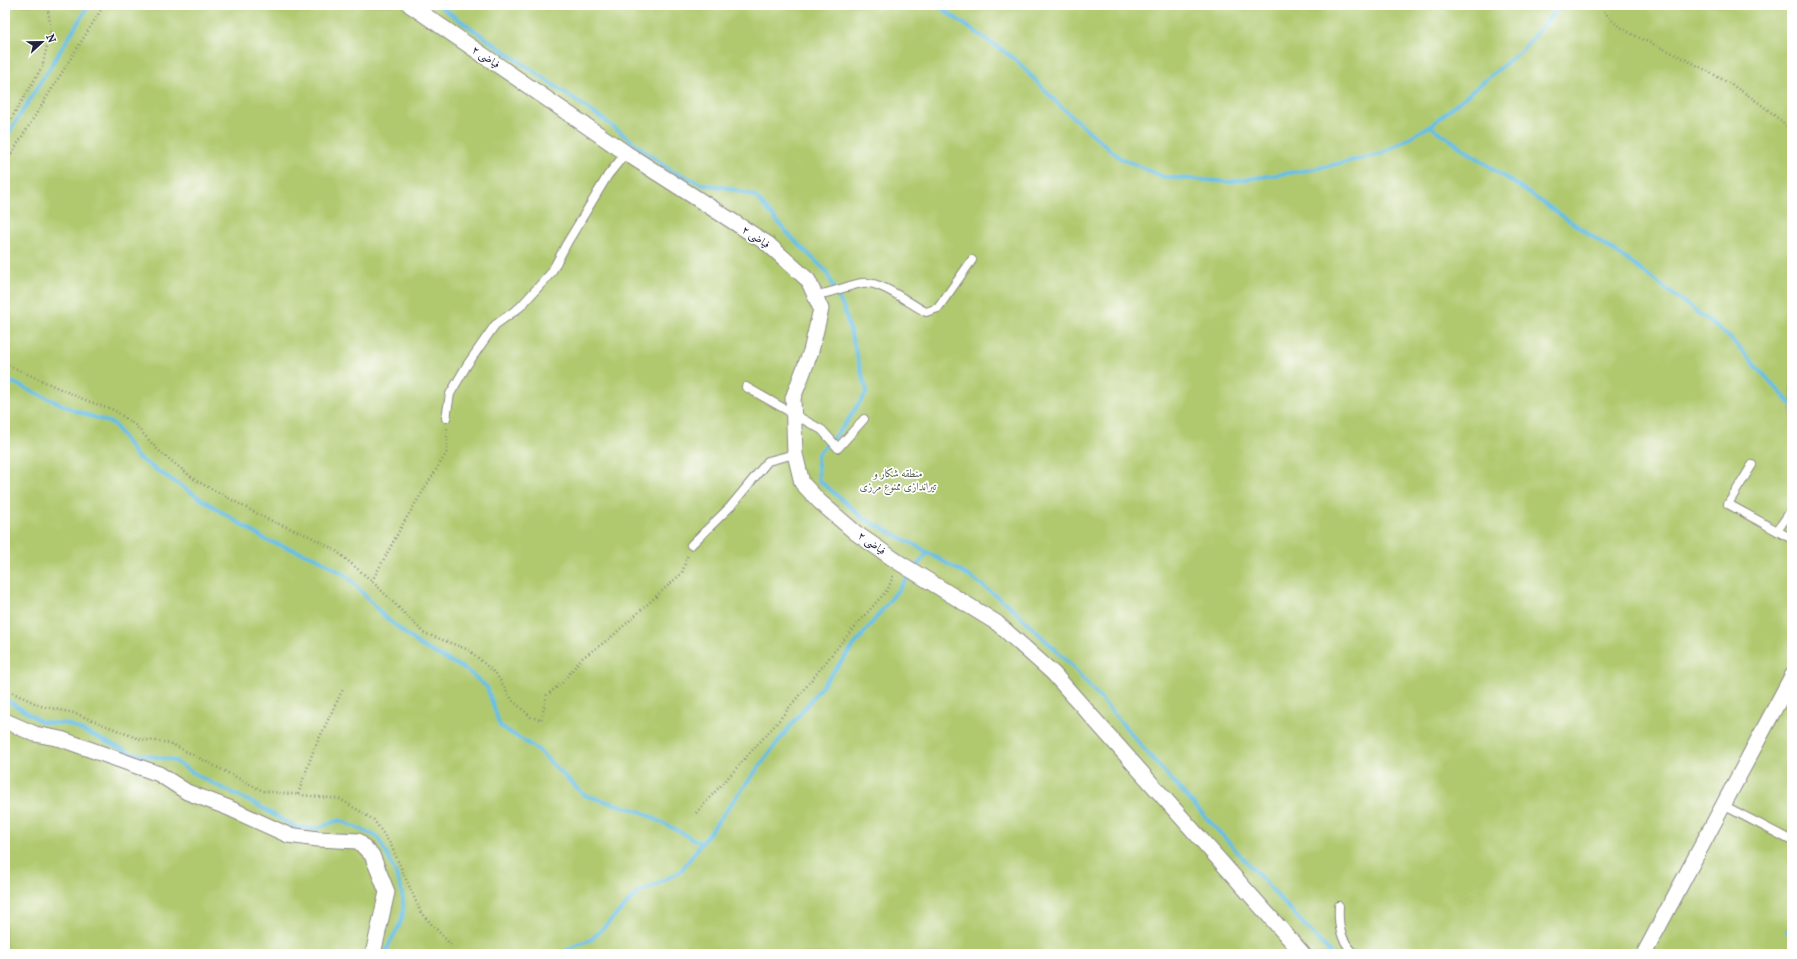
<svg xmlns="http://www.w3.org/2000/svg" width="1797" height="959" viewBox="0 0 1797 959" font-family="'IM FELL French Canon',Amiri,serif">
<rect width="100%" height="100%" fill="#fff"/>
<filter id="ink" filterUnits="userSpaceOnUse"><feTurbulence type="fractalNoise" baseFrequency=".025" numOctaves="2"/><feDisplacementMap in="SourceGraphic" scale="8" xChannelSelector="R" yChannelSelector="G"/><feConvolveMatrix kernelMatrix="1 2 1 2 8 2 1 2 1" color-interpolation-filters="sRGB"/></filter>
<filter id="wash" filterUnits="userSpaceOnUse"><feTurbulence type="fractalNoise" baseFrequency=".012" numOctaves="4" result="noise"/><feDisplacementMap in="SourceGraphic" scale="16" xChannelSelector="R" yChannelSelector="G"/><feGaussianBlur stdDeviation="0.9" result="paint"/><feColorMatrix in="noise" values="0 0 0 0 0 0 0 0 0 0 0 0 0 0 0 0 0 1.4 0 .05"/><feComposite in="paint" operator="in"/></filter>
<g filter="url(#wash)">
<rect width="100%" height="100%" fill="#f2e8d0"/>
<path fill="#b0c96e" stroke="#697654" d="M 5,5 L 1792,5 L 1792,954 L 5,954 Z"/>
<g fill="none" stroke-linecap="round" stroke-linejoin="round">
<path stroke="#68bfe5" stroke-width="4" d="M 438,5 L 607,122 L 670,170 L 702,184 L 728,188 L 755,196 L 790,236 L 826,271 L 844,309 L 867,392 L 843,427 L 817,455 L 819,480 L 863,518 L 915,545 L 972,578 L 1010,606 L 1072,666 L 1167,775 L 1331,954
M 939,5 L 945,11 L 1015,59 L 1059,105 L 1120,158 L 1164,177 L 1229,182 L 1315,169 L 1381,154 L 1430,126 L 1522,50 L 1561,5
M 1430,126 L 1633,264 L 1727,335 L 1792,405
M 5,139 L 89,5
M 5,379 L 76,411 L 114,424 L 137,457 L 198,497 L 266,540 L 317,558 L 347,576 L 386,618 L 421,646 L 465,669 L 487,687 L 500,726 L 537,749 L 584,795 L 642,812 L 701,843
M 5,699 L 42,722 L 68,724 L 131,753 L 173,760 L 200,777 L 257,805 L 295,827 L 316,829 L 339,820 L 378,837 C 389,860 409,891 402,918 C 399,931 388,940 386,954
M 1787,931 L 1792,935
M 562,954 L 570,948 L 592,939 L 637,894 L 680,872 L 777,743 L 928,552"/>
</g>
</g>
<g filter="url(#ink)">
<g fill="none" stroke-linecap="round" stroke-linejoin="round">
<g stroke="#8a8586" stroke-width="10">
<path id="lane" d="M 815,295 C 832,293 846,286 862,283 C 880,280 910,304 926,312 L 938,308 L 972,260
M 746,387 L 822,430 L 838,448 L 864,419
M 446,418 L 450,394 L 467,365 L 495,325 L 520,307 L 551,273 L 567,243 L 608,175 L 626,153
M 1752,465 L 1728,504 L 1792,539
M 1777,531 L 1792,509
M 691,545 L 730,507 L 768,461 L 795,454
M 1723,805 L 1792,841
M 1339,906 C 1338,926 1340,940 1355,954"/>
</g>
<g stroke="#8a8586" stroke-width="17">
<path id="street" d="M 410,5 L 626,153 L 768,244 L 808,280 L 821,309 L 811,351 L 793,398 L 795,454 L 802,483 L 820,502 L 856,533 L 898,562 L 997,623 L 1053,673 L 1303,954
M 5,721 L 35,734 L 61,739 L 159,774 L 187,792 L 229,808 L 288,835 L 318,839 L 358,841 L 372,855 L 387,892 L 373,954
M 1644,954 L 1792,676"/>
</g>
<path stroke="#8a8586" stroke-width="2.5" stroke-dasharray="1 3" stroke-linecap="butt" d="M 1599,5 C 1604,11 1609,18 1615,23 C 1633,37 1654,44 1675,54 C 1716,75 1760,98 1792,132
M 5,129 L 42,67 L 51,29 L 47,5
M 5,164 L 104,5
M 5,364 L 85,400 L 114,410 L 135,425 L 158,450 L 195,480 L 267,519 L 309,536 L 335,550 L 372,581 L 424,633 L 469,650 L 496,674 L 513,701 L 531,717 L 541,720 L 547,695 L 562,683 L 582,658 L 609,639 L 682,573 L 688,554
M 372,581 L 404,522 L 447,452 L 447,428
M 5,689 L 41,706 L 74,713 L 139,739 L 170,743 L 263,791 L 340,799 L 374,820 L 391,845 L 421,913 L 453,947
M 298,794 L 314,749 L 343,689
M 696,813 L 776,724 L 846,637 L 888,589 L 893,576"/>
<use href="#lane" stroke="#fff" stroke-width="8"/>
<use href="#street" stroke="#fff" stroke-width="15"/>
</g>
</g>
<g text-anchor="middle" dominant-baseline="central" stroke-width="3.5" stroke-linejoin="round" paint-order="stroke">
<g font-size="11" fill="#22223b" stroke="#fff">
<text transform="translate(486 57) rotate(34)">فیاضی ۲</text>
<text transform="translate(756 237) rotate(34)">فیاضی ۲</text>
<text transform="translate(872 543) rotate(35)">فیاضی ۲</text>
</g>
<g font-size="11" fill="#545c4d" stroke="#fff">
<text x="898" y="473">منطقه شکار و<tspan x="898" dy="13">تیراندازی ممنوع مرزی</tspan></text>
</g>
</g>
<rect width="1797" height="959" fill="none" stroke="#fff" stroke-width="20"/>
<g transform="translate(42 42) rotate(68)" stroke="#ffffff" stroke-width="3" paint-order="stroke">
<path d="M0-3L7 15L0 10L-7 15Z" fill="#22223b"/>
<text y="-6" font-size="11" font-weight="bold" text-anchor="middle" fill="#22223b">N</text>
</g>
</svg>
